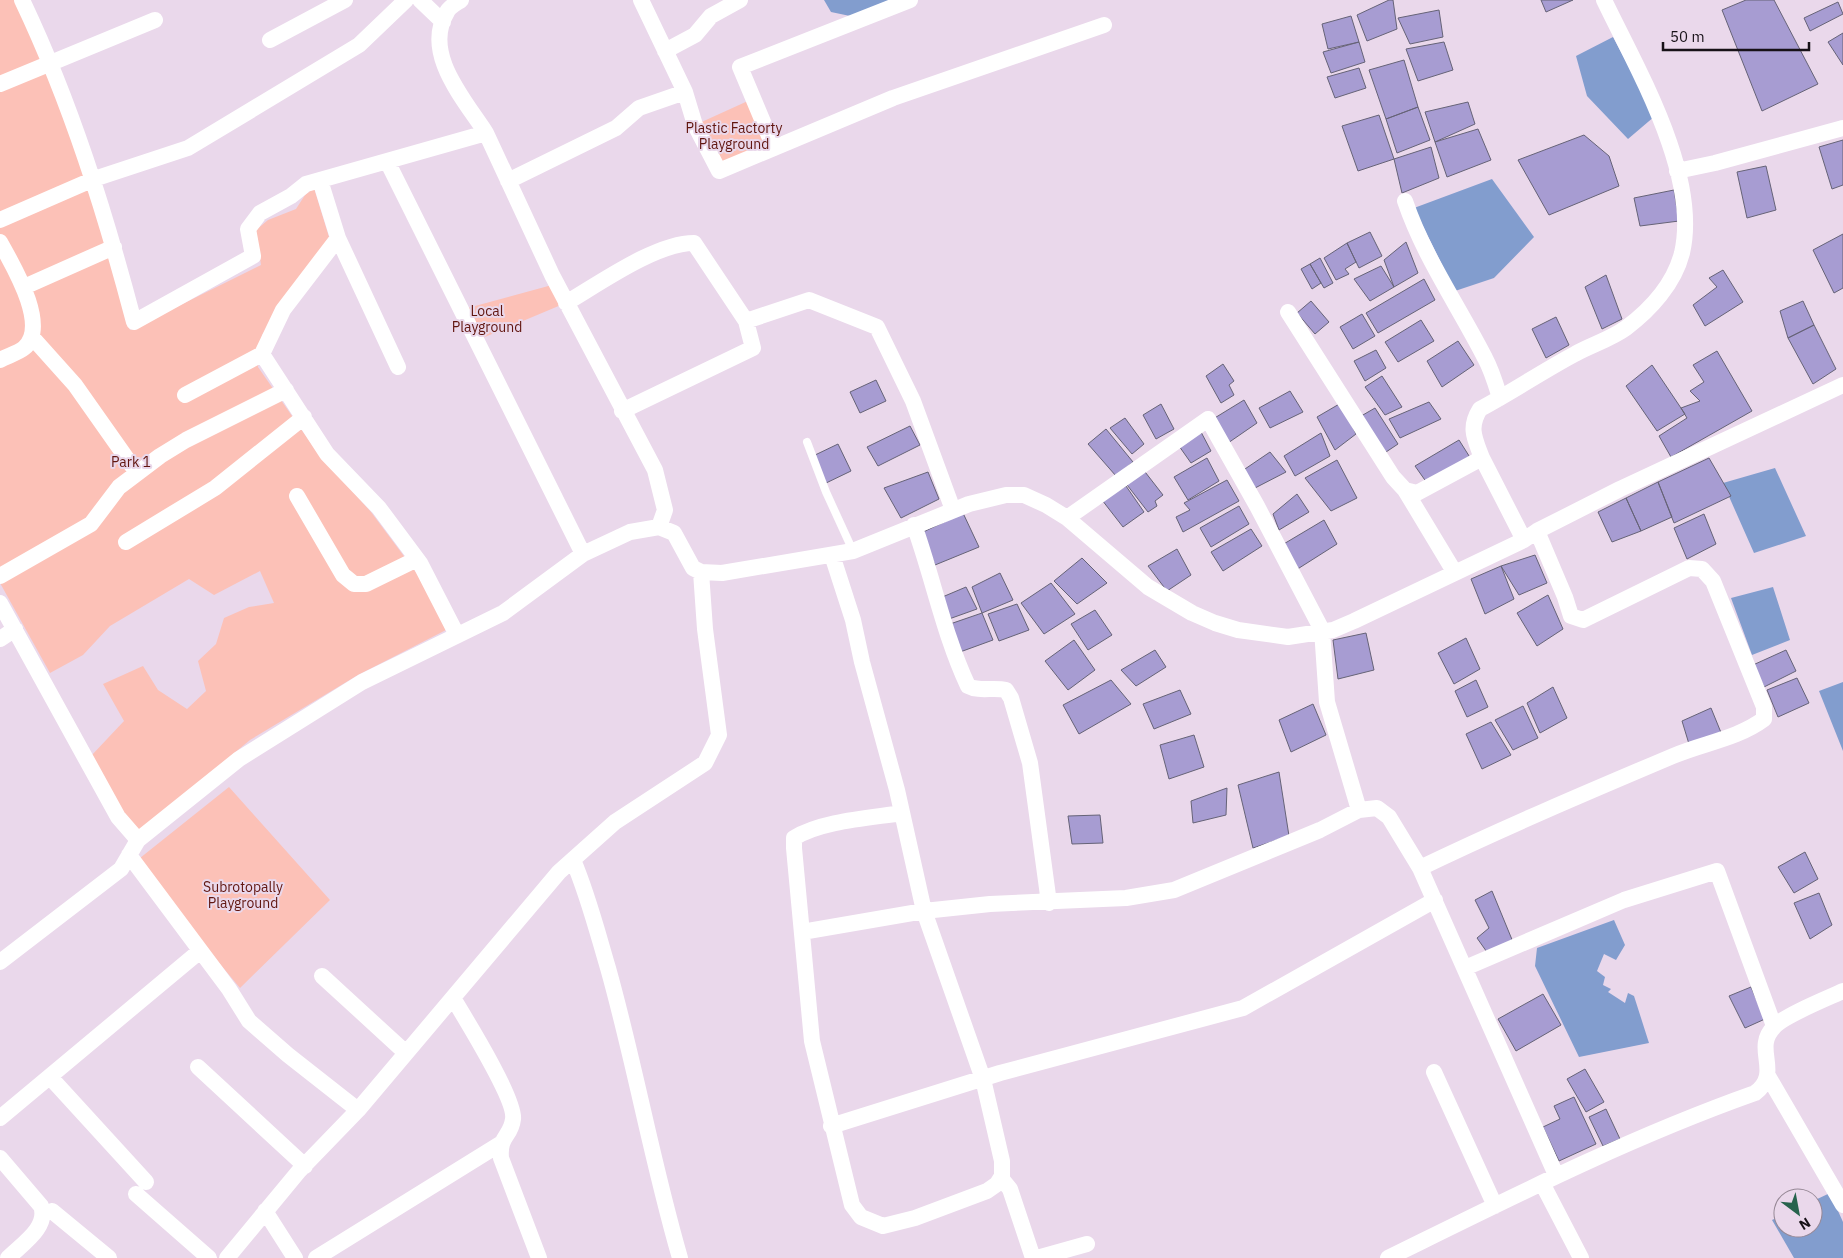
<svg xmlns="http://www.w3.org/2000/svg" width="1843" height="1258" viewBox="0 0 1843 1258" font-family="'IBM Plex Sans',sans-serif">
<rect width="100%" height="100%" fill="#ead8eb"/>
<path fill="#fcc1b7" d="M 0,0 L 16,0 L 28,24 L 93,195 L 130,330 L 261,265 L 256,230 L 268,220 L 296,209 L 305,195 L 314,188 L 329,237 L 262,335 L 258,367 L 317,452 L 371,512 L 421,579 L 446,630 L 358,675 L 250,740 L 140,831 L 121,812 L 91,756 L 124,721 L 103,684 L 143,666 L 158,690 L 187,709 L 206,691 L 198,661 L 216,644 L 224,618 L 249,607 L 274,603 L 260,571 L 214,595 L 189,579 L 110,626 L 83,655 L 50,673 L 0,583 Z
M 750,100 L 774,148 L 719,171 L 695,125 Z
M 552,285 L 561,305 L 480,339 L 464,309 Z
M 229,787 L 330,900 L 240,988 L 135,862 Z"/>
<path fill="#829dce" d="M 824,0 L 894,0 L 850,16 L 831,12 Z
M 1613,37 L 1655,116 L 1628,139 L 1587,96 L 1576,56 Z
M 1492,179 L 1534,237 L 1494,278 L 1455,291 L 1414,208 Z
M 1775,468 L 1806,536 L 1754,553 L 1723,483 Z
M 1773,587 L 1790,640 L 1752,655 L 1731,598 Z
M 1843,682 L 1843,751 L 1819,691 Z
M 1614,920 L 1625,945 L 1616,960 L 1604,954 L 1597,971 L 1605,977 L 1603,985 L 1611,989 L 1608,992 L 1625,1003 L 1628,993 L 1634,996 L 1649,1043 L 1579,1057 L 1535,966 L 1537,948 Z
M 1830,1193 L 1843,1222 L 1843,1258 L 1794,1258 L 1772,1220 L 1783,1215 L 1783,1228 L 1813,1228 L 1813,1201 Z"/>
<path fill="#a79cd2" stroke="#666377" d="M 1389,0 L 1393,0 L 1397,29 L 1367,41 L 1357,15 Z
M 1541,0 L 1573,0 L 1546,12 Z
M 1746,0 L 1774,0 L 1818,84 L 1762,111 L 1722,10 Z
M 1838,2 L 1843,14 L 1810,31 L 1804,18 Z
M 1439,10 L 1443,37 L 1410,44 L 1398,18 Z
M 1351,16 L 1359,42 L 1328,49 L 1322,24 Z
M 1843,33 L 1843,65 L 1828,42 Z
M 1359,42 L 1365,62 L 1331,73 L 1323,52 Z
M 1444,42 L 1453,70 L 1418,81 L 1406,49 Z
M 1404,60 L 1418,107 L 1386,119 L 1369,70 Z
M 1359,68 L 1366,88 L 1335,98 L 1327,77 Z
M 1468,102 L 1475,124 L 1435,142 L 1425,112 Z
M 1418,107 L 1430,140 L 1397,153 L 1386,119 Z
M 1379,115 L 1394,159 L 1358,171 L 1342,126 Z
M 1478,129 L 1491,160 L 1447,177 L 1435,142 Z
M 1584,135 L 1609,156 L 1619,186 L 1549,215 L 1518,160 Z
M 1843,140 L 1843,185 L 1832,189 L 1819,147 Z
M 1431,147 L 1439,178 L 1402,193 L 1394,159 Z
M 1766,166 L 1776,210 L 1747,218 L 1737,172 Z
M 1674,190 L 1679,221 L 1640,226 L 1634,198 Z
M 1370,232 L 1382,256 L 1359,268 L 1347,243 Z
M 1843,234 L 1843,288 L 1834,293 L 1813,250 Z
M 1406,242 L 1418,273 L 1394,287 L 1384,260 Z
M 1347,243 L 1356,262 L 1345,269 L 1349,274 L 1336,280 L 1324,258 Z
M 1320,258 L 1333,283 L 1324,288 L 1310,264 Z
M 1310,264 L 1321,283 L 1312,289 L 1301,269 Z
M 1381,266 L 1394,287 L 1370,301 L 1354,279 Z
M 1723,270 L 1743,302 L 1705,326 L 1693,305 L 1717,287 L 1709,278 Z
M 1606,275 L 1622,319 L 1602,329 L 1585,287 Z
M 1424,279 L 1435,300 L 1378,333 L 1366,313 Z
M 1311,301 L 1329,322 L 1315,334 L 1297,313 Z
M 1803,301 L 1814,325 L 1788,338 L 1780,311 Z
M 1362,314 L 1375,336 L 1353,349 L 1340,327 Z
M 1556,317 L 1569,345 L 1546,358 L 1532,329 Z
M 1421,320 L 1434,341 L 1398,362 L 1385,342 Z
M 1814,325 L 1836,369 L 1813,384 L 1788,338 Z
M 1458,341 L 1474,365 L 1442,387 L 1427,361 Z
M 1376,350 L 1386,368 L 1365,381 L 1354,361 Z
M 1717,351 L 1752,411 L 1671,457 L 1659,436 L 1687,418 L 1681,408 L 1700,401 L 1690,391 L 1704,382 L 1693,365 Z
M 1223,364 L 1234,381 L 1229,385 L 1234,395 L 1221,403 L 1206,376 Z
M 1652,365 L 1685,414 L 1657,431 L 1626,386 Z
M 1382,376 L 1402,407 L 1385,415 L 1365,387 Z
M 876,380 L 886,401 L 860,413 L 850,392 Z
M 1290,391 L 1303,412 L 1270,428 L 1259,408 Z
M 1244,400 L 1257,423 L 1228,443 L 1213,419 Z
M 1429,402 L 1441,419 L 1400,438 L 1389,419 Z
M 1341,403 L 1356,434 L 1335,450 L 1317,417 Z
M 1161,404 L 1174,429 L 1156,439 L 1143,415 Z
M 1375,408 L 1398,444 L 1380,456 L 1356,419 Z
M 1125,418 L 1144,444 L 1132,454 L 1110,428 Z
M 910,426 L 920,445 L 878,466 L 867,447 Z
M 1106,429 L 1133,462 L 1116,476 L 1088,444 Z
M 1201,432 L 1211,451 L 1191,463 L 1179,446 Z
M 1321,433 L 1330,456 L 1295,476 L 1284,456 Z
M 1459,440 L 1471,459 L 1427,483 L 1415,466 Z
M 838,444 L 851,471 L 824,484 L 813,456 Z
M 1270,452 L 1286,472 L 1255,488 L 1242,471 Z
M 1207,458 L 1219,481 L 1188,500 L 1174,477 Z
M 1709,458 L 1731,496 L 1674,523 L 1658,482 Z
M 1337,460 L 1357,498 L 1331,511 L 1305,478 Z
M 1142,468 L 1163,495 L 1155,501 L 1157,506 L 1148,512 L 1124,481 Z
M 928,472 L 939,499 L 901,518 L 884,488 Z
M 1227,480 L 1239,501 L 1183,532 L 1176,517 L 1190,510 L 1184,503 Z
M 1658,482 L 1672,517 L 1641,531 L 1626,498 Z
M 1126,486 L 1144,512 L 1123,527 L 1102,500 Z
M 1297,494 L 1309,512 L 1279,530 L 1273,514 Z
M 1626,498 L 1641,531 L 1612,542 L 1598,512 Z
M 1239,506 L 1249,524 L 1211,547 L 1200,528 Z
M 963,513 L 979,547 L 935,565 L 921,533 Z
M 1704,514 L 1716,544 L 1687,559 L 1674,528 Z
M 1324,520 L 1337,544 L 1296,570 L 1282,545 Z
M 1251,529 L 1262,546 L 1223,571 L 1211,552 Z
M 1177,549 L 1191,575 L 1167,591 L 1148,566 Z
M 1535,555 L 1547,583 L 1519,595 L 1501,566 Z
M 1082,558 L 1107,583 L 1077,604 L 1054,581 Z
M 1501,566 L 1514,599 L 1485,614 L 1471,579 Z
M 1000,573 L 1013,600 L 982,613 L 972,587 Z
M 1051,583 L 1075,614 L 1044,634 L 1021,603 Z
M 966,587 L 977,609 L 949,619 L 940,598 Z
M 1548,595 L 1563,629 L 1537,646 L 1517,613 Z
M 1017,604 L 1029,630 L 999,641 L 988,614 Z
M 1095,610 L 1112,635 L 1088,650 L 1071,624 Z
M 982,613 L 993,640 L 960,652 L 950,624 Z
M 1366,633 L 1374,670 L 1338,679 L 1333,640 Z
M 1466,638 L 1480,669 L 1454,684 L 1438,653 Z
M 1074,640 L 1095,670 L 1068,690 L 1045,661 Z
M 1155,650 L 1166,667 L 1136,686 L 1121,670 Z
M 1786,650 L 1796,671 L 1764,687 L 1753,665 Z
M 1797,678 L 1809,703 L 1778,717 L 1767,690 Z
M 1111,680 L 1131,704 L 1079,734 L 1063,705 Z
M 1476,680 L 1488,707 L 1467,717 L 1455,691 Z
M 1553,687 L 1567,718 L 1540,733 L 1527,703 Z
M 1180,690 L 1191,714 L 1154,729 L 1143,704 Z
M 1313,704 L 1326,735 L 1291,752 L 1279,720 Z
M 1523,706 L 1538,738 L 1513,750 L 1495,720 Z
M 1711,708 L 1722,735 L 1689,744 L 1682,721 Z
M 1491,722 L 1511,755 L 1482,769 L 1466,734 Z
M 1194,735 L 1204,767 L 1169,779 L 1160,745 Z
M 1279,772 L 1289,836 L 1253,848 L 1238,785 Z
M 1227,788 L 1226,815 L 1193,823 L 1191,801 Z
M 1100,815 L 1103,843 L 1072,844 L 1068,816 Z
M 1805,852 L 1818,879 L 1794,893 L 1778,867 Z
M 1492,891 L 1513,942 L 1489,955 L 1477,938 L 1489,928 L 1475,900 Z
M 1819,893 L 1832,925 L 1810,939 L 1794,903 Z
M 1751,987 L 1765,1019 L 1745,1028 L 1729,996 Z
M 1543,994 L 1561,1025 L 1516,1051 L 1498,1019 Z
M 1585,1069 L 1604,1102 L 1586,1112 L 1567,1079 Z
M 1574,1097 L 1596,1144 L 1559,1161 L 1543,1127 L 1560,1119 L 1554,1106 Z
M 1606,1109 L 1620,1139 L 1603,1146 L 1589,1117 Z"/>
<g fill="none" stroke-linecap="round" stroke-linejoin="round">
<path stroke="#fff" stroke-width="8" d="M 807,442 L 826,492 L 853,551"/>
<path stroke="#fff" stroke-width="16" d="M 22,0 C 71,103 105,212 134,322 L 253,256 L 248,229 L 260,213 L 291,196 L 306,184 L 486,133 C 464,99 422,53 447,12 C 449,7 457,3 461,0
M 420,0 L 443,22
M 641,0 L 685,92
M 270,40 L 345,0
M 665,51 L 695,35 L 711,16 L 740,0
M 0,84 L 155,20
M 486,133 L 552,275 L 655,470 L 665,510 L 659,527
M 774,148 L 740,67 L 910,0
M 387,161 L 583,554
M 1677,171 L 1715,163 L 1843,128
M 320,180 L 338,238 L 398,367
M 508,181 L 616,128 L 639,108 L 685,92 L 695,125 L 719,171 L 893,98 L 1104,25
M 1405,201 C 1424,257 1458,305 1485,358 C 1492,371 1496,385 1500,398
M 0,220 L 94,179 L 188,148 L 359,45 L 406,0
M 338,238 L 283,310 L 262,354 L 327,454 L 379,508 L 420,563 L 457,635
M 0,242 C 12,264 50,326 24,348 C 18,353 7,356 0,360
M 24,287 L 114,247
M 566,303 C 600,283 656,243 694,243 L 746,321
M 1288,312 L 1393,477 L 1405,490 L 1417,493 L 1482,458 C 1475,439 1468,428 1480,409 C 1512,392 1543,371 1575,354 C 1591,345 1611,339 1626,328 C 1650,310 1674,284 1682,253 C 1700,175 1637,69 1604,0
M 32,337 L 75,385 L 137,473
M 185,395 L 262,354
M 622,411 L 753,348 L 746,321 L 809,300 L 877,327 L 913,401 L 953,510
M 1482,458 L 1524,540
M 1405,490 L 1455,573
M 297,496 L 343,575 L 354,584 L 366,584 L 417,559
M 1067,518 L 1208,419 L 1257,506 L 1322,630 L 1327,702 L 1359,810
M 914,525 C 933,578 944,635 968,686 C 979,692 994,687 1006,690 L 1011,698 L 1030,763 L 1049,903
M 126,542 L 215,488 L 304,417
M 832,555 L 853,620 L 862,662 L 897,790 L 924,911 L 983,1079 L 1002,1161 L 1002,1176 L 997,1184 L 987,1191 L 915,1218 L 883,1226 L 861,1217 L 852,1205 L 812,1041 L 794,848 L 794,838 C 821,821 870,818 902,813
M 0,576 L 91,524 L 119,487 L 160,456 L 186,440 L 286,390
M 0,603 L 118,817 L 138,840
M 0,639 L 15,629
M 129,855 L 229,989 L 249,1021 L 288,1055 L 358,1110 L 559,872 L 615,822 L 705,763 L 719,735 L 705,629 L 701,572
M 573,860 C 588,895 597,931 608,968 C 635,1064 652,1162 680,1258
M 1420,868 C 1503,828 1588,792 1673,756 C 1703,743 1737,739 1764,719 L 1764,707 L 1713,581 L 1702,569 L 1689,568 L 1583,620 L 1571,616 L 1565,597 L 1537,531
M 802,932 L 924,911 L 990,904 L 1126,898 L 1174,890 L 1320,830 L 1359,810 L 1377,808 L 1389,817 L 1420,868 L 1556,1175
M 0,962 L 121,869 L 138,840 L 239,759 L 362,682 L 503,613 L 583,554 L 630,532 L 659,527 L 674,533 L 693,568 L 701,572 L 722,573 L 853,551 L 969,504 L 1006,495 L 1024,495 L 1046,505 L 1067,518 L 1148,587 L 1192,613 L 1215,623 L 1238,630 L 1288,637 L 1333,630 L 1354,621 L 1524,540 L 1537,531 L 1620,489 L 1843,385
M 1465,968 L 1624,900 L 1717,871 L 1774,1026
M 322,976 L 406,1053
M 453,998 C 465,1018 516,1100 513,1119 C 511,1137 499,1135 501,1158 L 539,1258
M 198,1067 L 305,1166
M 1434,1072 L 1495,1206
M 1768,1076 L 1843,1205
M 50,1077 L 146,1182
M 0,1118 L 200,951
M 831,1126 L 1000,1073 L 1243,1008 L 1435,900
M 0,1158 L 41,1206 C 49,1227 22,1244 8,1258
M 1002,1176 L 1001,1178 L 1010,1189 L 1033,1258
M 1542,1183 L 1581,1258
M 136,1194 L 209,1258
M 52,1211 L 109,1258
M 265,1211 L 295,1258
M 227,1258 L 299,1171 L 358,1110
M 316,1258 L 500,1144
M 1037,1258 L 1087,1244
M 1388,1258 C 1508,1199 1628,1138 1755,1093 C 1783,1072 1752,1049 1774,1027 C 1783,1016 1828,998 1843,991"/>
</g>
<g text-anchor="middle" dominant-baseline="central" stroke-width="4" stroke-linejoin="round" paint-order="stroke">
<g font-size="14" fill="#611610" stroke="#ead8eb">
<text x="734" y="128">Plastic Factorty<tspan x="734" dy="16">Playground</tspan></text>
<text x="487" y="311">Local<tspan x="487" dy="16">Playground</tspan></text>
<text x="131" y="462">Park 1</text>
<text x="243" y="887">Subrotopally<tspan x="243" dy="16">Playground</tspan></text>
</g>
</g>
<g transform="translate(1798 1213) rotate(148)"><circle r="24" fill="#ead8eb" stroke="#968896"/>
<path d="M0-4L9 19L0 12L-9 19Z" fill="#27634d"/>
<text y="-8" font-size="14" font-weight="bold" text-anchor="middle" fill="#171117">N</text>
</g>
<path d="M1663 42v8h146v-8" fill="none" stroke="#171117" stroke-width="2.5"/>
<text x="1670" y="42" font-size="15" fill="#171117" stroke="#ead8eb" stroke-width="4" paint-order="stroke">50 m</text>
</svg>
